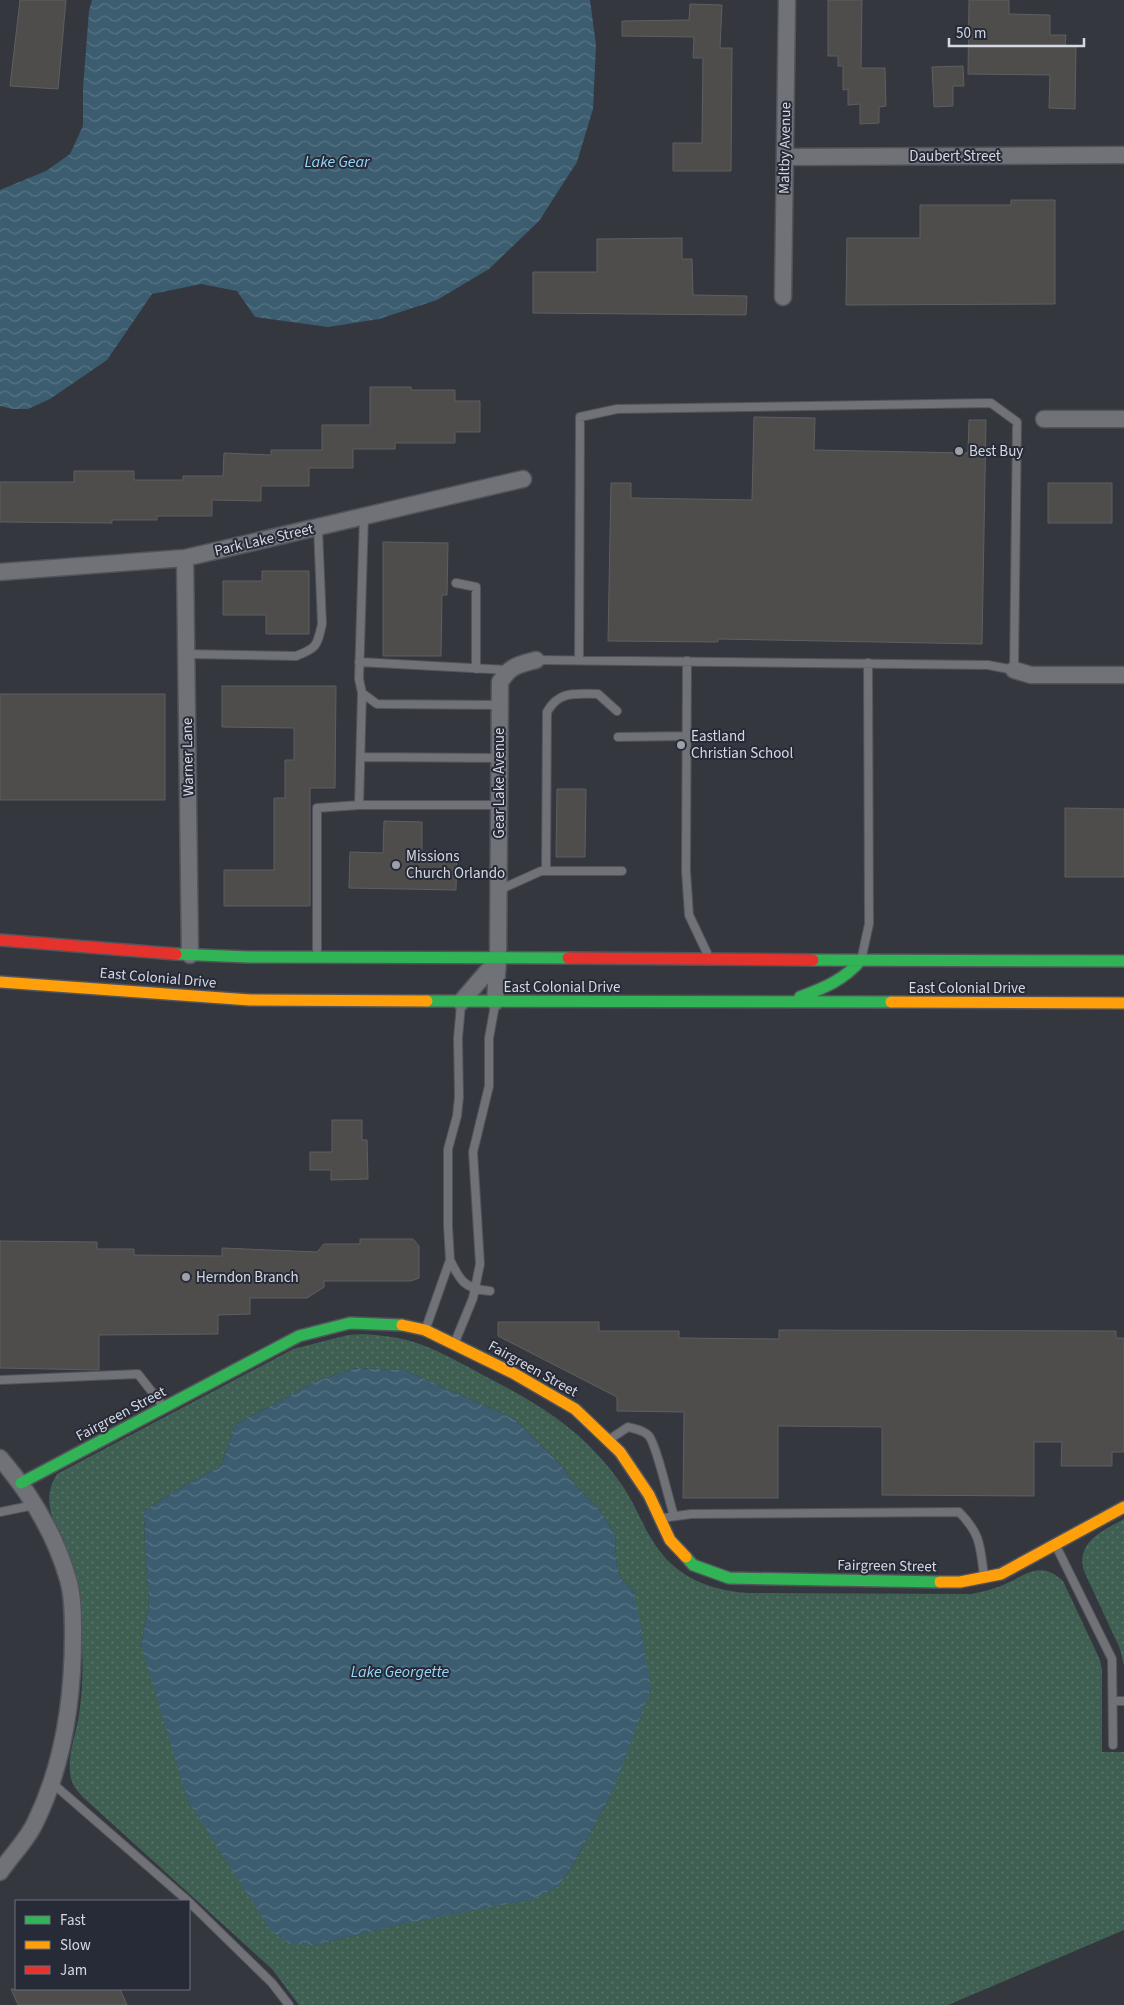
<svg xmlns="http://www.w3.org/2000/svg" width="1124" height="2005" viewBox="0 0 1124 2005" font-family="'Source Sans 3',sans-serif">
<defs>
<pattern id="grass-dots" width="8" height="8" patternUnits="userSpaceOnUse" patternTransform="scale(1.25)"><rect width="8" height="8" fill="#3f5f52"/><path d="M2 2h.1M6 6h.1" fill="none" stroke="#5a756b" stroke-width="1.8" stroke-linecap="round"/></pattern>
<pattern id="water-waves" width="16" height="10" patternUnits="userSpaceOnUse" patternTransform="scale(1.25)"><rect width="16" height="10" fill="#3b5d6f"/><path d="M0 5q4-4 8 0t8 0" fill="none" stroke="#577483"/></pattern>
</defs>
<rect width="100%" height="100%" fill="#35373e"/>
<path fill="url(#grass-dots)" fill-rule="evenodd" d="M 362,1334 C 380,1335 397,1337 414,1342 C 438,1350 461,1363 483,1375 C 525,1397 564,1418 597,1454 C 610,1468 622,1483 631,1500 C 641,1518 649,1539 663,1555 C 684,1581 719,1592 751,1593 L 971,1594 C 980,1592 990,1590 998,1587 C 1024,1578 1038,1558 1063,1581 L 1100,1660 L 1102,1670 L 1102,1752 L 1124,1752 L 1124,1930 L 948,2005 L 299,2005 L 272,1969 L 85,1799 C 76,1790 70,1783 70,1770 C 68,1752 77,1732 79,1714 C 87,1663 81,1610 68,1559 C 61,1528 37,1506 57,1474 L 293,1349 L 348,1335 ZM 356,1368 L 404,1370 L 513,1418 L 559,1463 L 578,1488 L 601,1511 L 615,1535 L 616,1560 L 620,1577 L 635,1593 L 612,1793 L 573,1865 L 557,1887 L 314,1945 L 141,1645 L 149,1604 L 145,1547 L 144,1511 L 168,1495 L 221,1466 L 236,1424 L 317,1381 Z
M 1124,1519 L 1124,1666 L 1120,1649 L 1084,1571 C 1075,1542 1104,1530 1124,1519 Z"/>
<path fill="url(#water-waves)" d="M 92,0 L 590,0 L 596,45 L 593,109 L 577,162 L 539,221 L 489,269 L 437,300 L 379,319 L 328,327 L 255,317 L 237,291 L 201,284 L 152,294 L 107,360 L 50,399 L 28,409 L 13,409 L 0,406 L 0,190 L 46,171 L 70,154 L 83,126 L 83,88 L 89,11 Z
M 356,1368 L 404,1370 L 513,1418 L 559,1463 L 578,1488 L 601,1511 L 615,1535 L 616,1560 L 620,1577 L 635,1593 L 651,1688 L 612,1793 L 573,1865 L 557,1887 L 534,1899 L 412,1922 L 314,1945 L 290,1944 L 271,1931 L 188,1801 L 141,1645 L 149,1604 L 145,1547 L 144,1511 L 168,1495 L 221,1466 L 236,1424 L 317,1381 Z"/>
<path fill="#4f4c4c" stroke="#5f5f61" d="M 20,0 L 66,0 L 58,89 L 10,86 Z
M 828,0 L 862,0 L 861,68 L 885,68 L 886,106 L 879,107 L 879,123 L 860,124 L 860,104 L 848,105 L 848,89 L 843,90 L 843,66 L 838,66 L 838,56 L 828,56 Z
M 969,0 L 1009,0 L 1009,14 L 1050,15 L 1050,35 L 1066,35 L 1065,46 L 1076,46 L 1075,109 L 1049,108 L 1050,75 L 968,74 Z
M 690,4 L 722,5 L 720,48 L 732,48 L 731,171 L 673,171 L 673,143 L 702,143 L 703,58 L 693,58 L 694,37 L 622,36 L 622,21 L 689,20 Z
M 963,66 L 964,86 L 953,86 L 953,106 L 934,107 L 932,67 Z
M 1011,200 L 1055,200 L 1055,304 L 846,305 L 847,238 L 920,238 L 920,205 L 1011,205 Z
M 682,238 L 682,259 L 692,259 L 693,295 L 747,296 L 746,315 L 533,313 L 533,272 L 597,272 L 597,239 Z
M 370,387 L 411,387 L 411,390 L 455,390 L 455,401 L 480,401 L 480,432 L 455,432 L 455,443 L 395,443 L 395,449 L 353,449 L 353,468 L 309,468 L 309,486 L 261,486 L 261,501 L 212,500 L 212,516 L 157,516 L 157,520 L 112,520 L 112,523 L 0,522 L 0,482 L 74,482 L 74,471 L 134,471 L 134,480 L 183,480 L 183,476 L 223,476 L 224,453 L 271,455 L 271,450 L 322,450 L 322,425 L 370,425 Z
M 754,417 L 815,418 L 814,450 L 968,453 L 969,420 L 986,420 L 982,644 L 718,639 L 718,642 L 608,641 L 611,483 L 631,483 L 631,498 L 752,500 Z
M 1048,483 L 1112,483 L 1112,523 L 1048,523 Z
M 383,542 L 448,543 L 447,595 L 442,595 L 441,656 L 383,656 Z
M 262,571 L 309,571 L 309,634 L 266,634 L 266,615 L 223,615 L 223,581 L 262,581 Z
M 222,686 L 336,686 L 335,788 L 310,788 L 310,906 L 224,906 L 224,870 L 274,870 L 274,798 L 285,798 L 285,760 L 294,760 L 294,728 L 222,727 Z
M 0,694 L 165,694 L 165,800 L 0,800 Z
M 557,789 L 586,789 L 585,857 L 556,857 Z
M 1065,808 L 1124,809 L 1124,877 L 1065,877 Z
M 384,821 L 422,822 L 422,852 L 457,853 L 456,890 L 349,888 L 350,852 L 383,853 Z
M 332,1120 L 362,1120 L 362,1140 L 367,1140 L 368,1179 L 331,1180 L 331,1170 L 310,1170 L 310,1152 L 332,1152 Z
M 360,1239 L 413,1239 L 419,1246 L 419,1278 L 411,1281 L 324,1281 L 324,1287 L 307,1298 L 250,1298 L 250,1314 L 218,1315 L 218,1334 L 99,1335 L 99,1370 L 0,1368 L 0,1241 L 97,1242 L 97,1249 L 134,1249 L 134,1255 L 222,1256 L 222,1248 L 317,1252 L 324,1244 L 360,1244 Z
M 498,1322 L 599,1322 L 599,1331 L 679,1331 L 679,1338 L 779,1339 L 779,1330 L 1116,1331 L 1116,1338 L 1124,1338 L 1124,1452 L 1112,1452 L 1112,1466 L 1061,1466 L 1062,1442 L 1034,1442 L 1034,1496 L 882,1495 L 882,1427 L 778,1426 L 778,1498 L 683,1498 L 684,1412 L 617,1411 L 617,1397 L 498,1336 Z
M 11,1989 L 120,1989 L 127,2005 L 18,2005 Z"/>
<g fill="none" stroke-linecap="round" stroke-linejoin="round">
<g stroke="#52545b" stroke-width="10">
<path id="lane" d="M 364,516 L 359,679 L 362,693 L 377,704 L 500,705
M 456,583 L 476,587 L 476,669
M 186,654 L 296,656 C 317,648 317,646 322,624 L 318,528
M 536,660 L 988,665 L 1014,670 L 1017,422 L 991,403 L 617,409 L 580,417 L 579,660
M 687,661 L 686,871 L 689,915 L 707,953
M 359,662 L 508,670
M 362,693 L 359,805 L 499,805
M 618,737 L 686,736
M 361,757 L 499,758
M 546,871 L 547,712 C 559,690 576,694 598,694 L 617,711
M 499,890 L 541,871 L 622,871
M 317,953 L 317,808 L 359,805
M 862,956 L 869,924 L 868,663
M 450,1260 C 460,1281 465,1289 490,1291
M 426,1328 L 450,1260 L 448,1226 L 448,1149 L 457,1116 L 459,1097 L 458,1038 L 461,1005
M 455,1342 L 473,1298 L 480,1264 L 473,1152 L 489,1086 L 489,1038 L 495,1005
M 0,1380 L 138,1374 L 163,1406
M 610,1439 L 628,1427 C 635,1429 644,1430 649,1436 C 657,1446 669,1501 674,1516
M 0,1512 L 34,1505
M 662,1518 L 691,1514 L 959,1512 C 981,1534 980,1546 984,1576
M 1056,1546 L 1112,1659 L 1113,1745
M 1113,1701 L 1124,1701
M 51,1782 L 188,1901
M 189,1902 L 272,1983 L 289,2005"/>
</g>
<g stroke="#52545b" stroke-width="19">
<path id="street" d="M 786,157 L 1124,155
M 783,297 L 787,0
M 1044,419 L 1124,419
M 185,558 L 190,955
M 0,572 L 185,558 L 523,479
M 1014,670 L 1031,675 L 1124,675
M 461,1002 L 498,959
M 495,1002 L 498,959 L 500,682 C 511,665 518,665 536,660
M 0,1458 C 30,1493 55,1534 68,1579 C 73,1596 73,1617 73,1635 C 73,1699 64,1764 35,1823 C 27,1840 11,1856 0,1872"/>
</g>
<g stroke="#52545b" stroke-width="14">
<path id="fast" d="M 176,954 L 248,957 L 568,958
M 813,960 L 1124,961
M 800,997 C 824,988 844,980 861,960
M 427,1001 L 891,1002
M 21,1483 L 299,1336 L 350,1323 L 402,1325
M 686,1557 L 693,1565 L 729,1578 L 940,1582"/>
</g>
<g stroke="#52545b" stroke-width="14">
<path id="slow" d="M 0,982 L 250,1000 L 427,1001
M 891,1002 L 1124,1003
M 402,1325 L 425,1330 L 513,1373 L 575,1409 L 620,1452 L 649,1495 L 670,1540 L 686,1557
M 940,1582 L 960,1582 L 1001,1574 L 1124,1507"/>
</g>
<g stroke="#52545b" stroke-width="14">
<path id="jam" d="M 0,940 L 176,954
M 568,958 L 813,960"/>
</g>
<use href="#lane" stroke="#717278" stroke-width="8"/>
<use href="#street" stroke="#717278" stroke-width="16"/>
<use href="#fast" stroke="#30b455" stroke-width="11"/>
<use href="#slow" stroke="#ff9f0a" stroke-width="11"/>
<use href="#jam" stroke="#e5322d" stroke-width="11"/>
</g>
<g fill="#9ea0a9" stroke="#272b38" stroke-width="2">
<circle cx="959" cy="451" r="5"/>
<circle cx="681" cy="745" r="5"/>
<circle cx="396" cy="865" r="5"/>
<circle cx="186" cy="1277" r="5"/>
</g>
<g text-anchor="middle" dominant-baseline="central" stroke-width="4" stroke-linejoin="round" paint-order="stroke">
<g font-size="15" fill="#d6d9e2" stroke="#272b38">
<text transform="translate(785 148) rotate(-89)">Maltby Avenue</text>
<text x="955" y="156">Daubert Street</text>
<text transform="translate(264 540) rotate(-13)">Park Lake Street</text>
<text transform="translate(188 757) rotate(-91)">Warner Lane</text>
<text transform="translate(499 783) rotate(-90)">Gear Lake Avenue</text>
<text transform="translate(158 978) rotate(5)">East Colonial Drive</text>
<text x="562" y="987">East Colonial Drive</text>
<text x="967" y="988">East Colonial Drive</text>
<text transform="translate(533 1369) rotate(29)">Fairgreen Street</text>
<text transform="translate(121 1414) rotate(-28)">Fairgreen Street</text>
<text transform="translate(887 1566) rotate(1)">Fairgreen Street</text>
</g>
<g font-size="15" fill="#d6d9e2" stroke="#272b38" text-anchor="start">
<text x="969" y="451">Best Buy</text>
<text x="691" y="736">Eastland<tspan x="691" dy="17">Christian School</tspan></text>
<text x="406" y="856">Missions<tspan x="406" dy="17">Church Orlando</tspan></text>
<text x="196" y="1277">Herndon Branch</text>
</g>
<g font-size="16" font-style="italic" fill="#96d8fa" stroke="#272b38">
<text x="337" y="162">Lake Gear</text>
<text x="400" y="1672">Lake Georgette</text>
</g>
</g>
<rect x="15" y="1900" width="175" height="90" fill="#272b38" stroke="#6d717c"/>
<rect x="25" y="1916" width="25" height="8" fill="#30b455" stroke="#6d717c"/>
<text x="60" y="1925" font-size="15" fill="#d6d9e2">Fast</text>
<rect x="25" y="1941" width="25" height="8" fill="#ff9f0a" stroke="#6d717c"/>
<text x="60" y="1950" font-size="15" fill="#d6d9e2">Slow</text>
<rect x="25" y="1966" width="25" height="8" fill="#e5322d" stroke="#6d717c"/>
<text x="60" y="1975" font-size="15" fill="#d6d9e2">Jam</text>
<path d="M949 38v8h135v-8" fill="none" stroke="#d6d9e2" stroke-width="2.5"/>
<text x="956" y="38" font-size="15" fill="#d6d9e2" stroke="#272b38" stroke-width="4" paint-order="stroke">50 m</text>
</svg>
